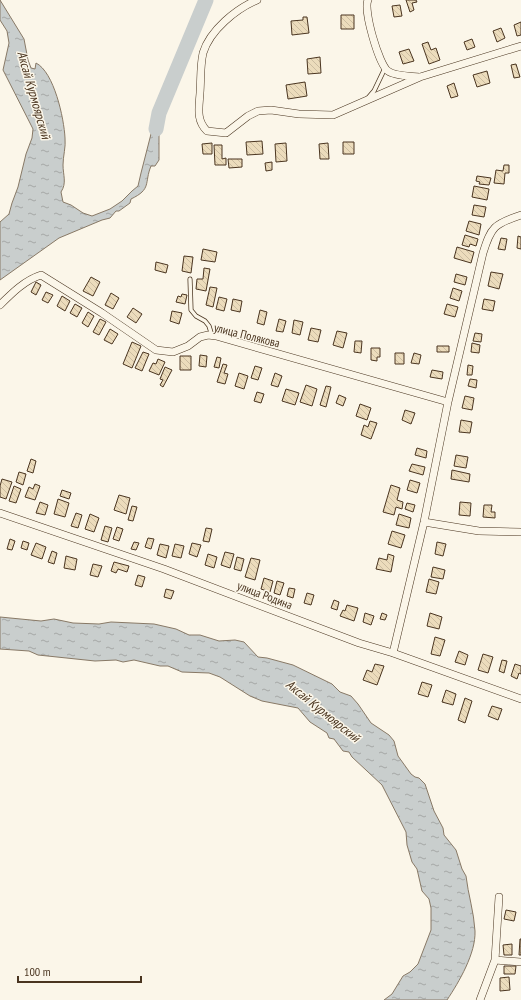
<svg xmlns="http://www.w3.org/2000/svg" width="521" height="1000" viewBox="0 0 521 1000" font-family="'PT Sans Narrow',sans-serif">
<defs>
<pattern id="water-ripples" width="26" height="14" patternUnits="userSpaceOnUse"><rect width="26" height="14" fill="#c9cecd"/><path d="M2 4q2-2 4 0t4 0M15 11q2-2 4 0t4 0" fill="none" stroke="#a5a8a6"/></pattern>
<pattern id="building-back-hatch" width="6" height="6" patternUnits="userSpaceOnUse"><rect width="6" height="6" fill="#ecdcbc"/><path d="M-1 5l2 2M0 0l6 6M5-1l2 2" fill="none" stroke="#ccbda1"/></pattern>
</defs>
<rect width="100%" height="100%" fill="#fbf6e9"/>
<path fill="url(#water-ripples)" stroke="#887966" d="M 0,0 L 24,39 L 28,60 L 31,68 L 35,69 L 36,63 C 54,72 64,118 65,138 C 66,147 63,156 63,165 C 63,175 67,183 61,192 L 63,202 L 71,205 L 83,213 L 92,216 L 110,209 L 122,201 L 132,191 L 138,186 L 141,173 L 151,134 L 155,108 L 162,112 L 159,124 L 159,160 L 155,166 L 151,166 C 144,183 152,189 131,199 L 130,203 L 119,211 L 116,211 L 110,218 L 102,220 L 59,238 L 0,280 L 0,222 L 9,214 L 12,203 L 18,187 L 26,154 L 32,138 L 33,129 L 3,70 L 9,43 L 7,31 L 0,20 Z
M 0,617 L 41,621 L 54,619 L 73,623 L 99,624 L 111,622 L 154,624 L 176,629 L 189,635 L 200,635 L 219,641 L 235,640 L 244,642 L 258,657 L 267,658 L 293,665 L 332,684 L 340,692 L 351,696 L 358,704 L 371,723 L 389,735 L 394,741 L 398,756 L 411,774 L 415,777 L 419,778 L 425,784 L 434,811 L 443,828 L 444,835 L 456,850 L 462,869 L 466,876 C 468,894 474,912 475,931 C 476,953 459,982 447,1000 L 384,1000 L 392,994 L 403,976 L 410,972 L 418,964 L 431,930 L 431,908 L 429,899 L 422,891 L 417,869 L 412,862 L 407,845 L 406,832 L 382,785 L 352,757 L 349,752 L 343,751 L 334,739 L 329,738 L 327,733 L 310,722 L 298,708 L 262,701 L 250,696 L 220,677 L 209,673 L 182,672 L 168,666 L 160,666 L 134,660 L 123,662 L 116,660 L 95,661 L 38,655 L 29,651 L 0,649 Z"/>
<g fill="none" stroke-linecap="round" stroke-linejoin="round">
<path stroke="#c9cecd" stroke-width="15" d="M 156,129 L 159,113 L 206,0"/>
</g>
<path fill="url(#building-back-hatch)" stroke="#4a3520" d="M 406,0 L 416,0 L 417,2 L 412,3 L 414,10 L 410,12 Z
M 400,5 L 402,16 L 394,17 L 392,6 Z
M 341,15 L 354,15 L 354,29 L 341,29 Z
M 303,17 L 307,17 L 309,33 L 292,35 L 291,21 L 303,20 Z
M 521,22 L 521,35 L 517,36 L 514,25 Z
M 501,28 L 505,38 L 497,42 L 493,31 Z
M 472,39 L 475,47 L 467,50 L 464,42 Z
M 428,42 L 431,50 L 436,48 L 440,60 L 429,64 L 422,44 Z
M 409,49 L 414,61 L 403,64 L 399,52 Z
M 320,57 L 321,73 L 308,74 L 307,59 Z
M 516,64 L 520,77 L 514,78 L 511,65 Z
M 487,71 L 490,83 L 477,87 L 473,75 Z
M 305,82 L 307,96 L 288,99 L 286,85 Z
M 454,83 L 458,96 L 451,98 L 447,86 Z
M 262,141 L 263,154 L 247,155 L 246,142 Z
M 343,142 L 354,142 L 354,154 L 343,154 Z
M 212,143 L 212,154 L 203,154 L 202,144 Z
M 286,143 L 287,161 L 276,162 L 275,144 Z
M 328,143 L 329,159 L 320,159 L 319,144 Z
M 214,145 L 222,145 L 222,159 L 226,158 L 226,165 L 215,165 Z
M 228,159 L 242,159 L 242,167 L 229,168 Z
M 272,162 L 272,170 L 266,171 L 265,163 Z
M 504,165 L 509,165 L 509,173 L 505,173 L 504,184 L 494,183 L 496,170 L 503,171 Z
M 477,176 L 491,178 L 489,185 L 479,184 L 480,182 L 476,181 Z
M 474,186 L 489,189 L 487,200 L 472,197 Z
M 474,205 L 486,207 L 484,217 L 472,215 Z
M 469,221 L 481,224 L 479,235 L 466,231 Z
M 465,235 L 478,239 L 476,246 L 470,244 L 469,247 L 462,245 Z
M 518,236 L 521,237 L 521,249 L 517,248 Z
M 501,238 L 507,239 L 505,250 L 498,249 Z
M 457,247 L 474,252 L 471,263 L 454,258 Z
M 203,249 L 217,252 L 215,262 L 201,260 Z
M 184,256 L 193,257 L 191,273 L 182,271 Z
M 156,262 L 168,265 L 166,273 L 155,270 Z
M 204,268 L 210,269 L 206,291 L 196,289 L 197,279 L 203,279 Z
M 491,272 L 503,274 L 499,289 L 488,286 Z
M 456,274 L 467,277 L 465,285 L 454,282 Z
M 91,277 L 100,282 L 93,296 L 83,291 Z
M 36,282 L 41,285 L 36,295 L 31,292 Z
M 210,287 L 217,288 L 213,307 L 206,305 Z
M 453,288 L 462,291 L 459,301 L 450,298 Z
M 46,292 L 53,295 L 48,303 L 42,300 Z
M 111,293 L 119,298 L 113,309 L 105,305 Z
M 182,294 L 187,295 L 185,304 L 176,302 L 178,296 L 181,297 Z
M 62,296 L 70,301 L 65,311 L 57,306 Z
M 219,297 L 227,299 L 224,311 L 216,309 Z
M 233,299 L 242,301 L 240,312 L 231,310 Z
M 484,299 L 495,301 L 493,311 L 482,309 Z
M 75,304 L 82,308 L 77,317 L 70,313 Z
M 447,304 L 458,307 L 455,317 L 444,314 Z
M 133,308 L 142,314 L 136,323 L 127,317 Z
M 260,310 L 267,312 L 264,325 L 257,323 Z
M 172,311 L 182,313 L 179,324 L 170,321 Z
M 88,312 L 94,316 L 88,327 L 82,323 Z
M 100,319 L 106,322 L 99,335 L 93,332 Z
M 279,319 L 286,321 L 283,332 L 276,331 Z
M 294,320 L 303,322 L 300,335 L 292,333 Z
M 311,328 L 321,330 L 318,342 L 308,340 Z
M 110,329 L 118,334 L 112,344 L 104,340 Z
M 337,331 L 347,333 L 343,348 L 333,345 Z
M 475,333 L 482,334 L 481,342 L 473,341 Z
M 355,341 L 362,341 L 361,353 L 354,352 Z
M 132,342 L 141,346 L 132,368 L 123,364 Z
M 472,343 L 480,345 L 479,353 L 471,352 Z
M 437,346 L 449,346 L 449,352 L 437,352 Z
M 371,348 L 380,348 L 380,357 L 377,357 L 377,361 L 371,360 Z
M 143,352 L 149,354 L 142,371 L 135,368 Z
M 395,353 L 404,353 L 404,364 L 395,364 Z
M 414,353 L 421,355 L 419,364 L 411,363 Z
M 200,355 L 207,356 L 206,367 L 199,366 Z
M 180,356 L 191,356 L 191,370 L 180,370 Z
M 217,357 L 221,358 L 219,368 L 214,367 Z
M 158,359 L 165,362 L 159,375 L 149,371 L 153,363 L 156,364 Z
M 223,364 L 227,365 L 224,373 L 228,374 L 225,384 L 217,382 Z
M 468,365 L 473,366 L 472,375 L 467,375 Z
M 255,366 L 262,368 L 258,380 L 251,378 Z
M 165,367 L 172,370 L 163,387 L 160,385 L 163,380 L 160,379 Z
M 432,370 L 443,372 L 442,379 L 430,377 Z
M 239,373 L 248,376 L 244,389 L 235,386 Z
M 275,373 L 282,376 L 278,387 L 271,385 Z
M 470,379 L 477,380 L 476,388 L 468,386 Z
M 306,385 L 317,389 L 312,406 L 300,402 Z
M 326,386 L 331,387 L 326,407 L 320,405 Z
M 286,389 L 299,393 L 295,405 L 282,401 Z
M 257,392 L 264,394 L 261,403 L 254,401 Z
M 339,395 L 346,398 L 343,406 L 336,403 Z
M 465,396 L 474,398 L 472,410 L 462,408 Z
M 360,404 L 371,408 L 367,420 L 356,416 Z
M 405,410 L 415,413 L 411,424 L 402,420 Z
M 461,420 L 472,422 L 470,433 L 459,432 Z
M 370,421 L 377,423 L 371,439 L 361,435 L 364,425 L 368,427 Z
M 417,448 L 427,451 L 426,458 L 415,455 Z
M 456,455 L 468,457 L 466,468 L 454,466 Z
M 31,459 L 36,461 L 33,473 L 27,471 Z
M 412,464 L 425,467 L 423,475 L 409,471 Z
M 452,470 L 470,474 L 469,482 L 451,479 Z
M 19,472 L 26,474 L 23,485 L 16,482 Z
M 2,479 L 12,482 L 6,499 L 0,497 L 0,486 Z
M 410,480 L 420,483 L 417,493 L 407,490 Z
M 35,484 L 40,486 L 35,500 L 25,497 L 29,487 L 33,489 Z
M 391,485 L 400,488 L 397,500 L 403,502 L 402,509 L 396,507 L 394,515 L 383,512 Z
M 14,486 L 21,489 L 16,503 L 9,501 Z
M 62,490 L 71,493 L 69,499 L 60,496 Z
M 119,495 L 130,498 L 126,514 L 114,510 Z
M 58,499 L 69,503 L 65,517 L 54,514 Z
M 40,502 L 48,505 L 45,515 L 36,513 Z
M 460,502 L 471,503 L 470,516 L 459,515 Z
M 407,503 L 415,505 L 413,512 L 405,509 Z
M 484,505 L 492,505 L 491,512 L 495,512 L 495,518 L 483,517 Z
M 132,506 L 137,507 L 133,521 L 128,520 Z
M 76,513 L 82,515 L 78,528 L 71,526 Z
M 90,514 L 99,518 L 94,532 L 85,529 Z
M 399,514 L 411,518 L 409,528 L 396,525 Z
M 105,526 L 112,528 L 108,542 L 101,540 Z
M 117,527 L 123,529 L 119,541 L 113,539 Z
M 206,528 L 212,529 L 209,542 L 203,541 Z
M 392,531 L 405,535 L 401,548 L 388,544 Z
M 148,538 L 154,539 L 151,549 L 145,547 Z
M 10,539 L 15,541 L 12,550 L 7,549 Z
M 23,541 L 29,543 L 27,550 L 21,548 Z
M 134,542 L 139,543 L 136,550 L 131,549 Z
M 437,542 L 446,544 L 443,556 L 435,554 Z
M 36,543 L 46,547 L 42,559 L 31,555 Z
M 192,543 L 201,545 L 197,557 L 189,554 Z
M 160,544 L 169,546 L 166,558 L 157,555 Z
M 175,544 L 184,546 L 181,558 L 172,556 Z
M 52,551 L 57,553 L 54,564 L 48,562 Z
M 225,552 L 234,554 L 230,568 L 221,565 Z
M 208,554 L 217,557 L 214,568 L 205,565 Z
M 388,554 L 394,556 L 391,572 L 376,569 L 379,558 L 387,560 Z
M 66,556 L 77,559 L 75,570 L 64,568 Z
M 237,557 L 244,559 L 241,571 L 234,569 Z
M 251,558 L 260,560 L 255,580 L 245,577 Z
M 114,562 L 129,566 L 127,572 L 118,569 L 116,573 L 111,571 Z
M 93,564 L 102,566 L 98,577 L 90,575 Z
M 433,567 L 445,570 L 443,579 L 431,577 Z
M 138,575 L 145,577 L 142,587 L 135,585 Z
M 264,578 L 273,581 L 270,592 L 261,589 Z
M 429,579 L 439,582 L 436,594 L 426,592 Z
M 277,581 L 284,583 L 280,595 L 274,593 Z
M 289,588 L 295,589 L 293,598 L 287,596 Z
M 166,589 L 174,591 L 171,599 L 164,597 Z
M 307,593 L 314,595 L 311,605 L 304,603 Z
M 334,600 L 339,602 L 337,610 L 331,608 Z
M 347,605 L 358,608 L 354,621 L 340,616 L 343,610 L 345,611 Z
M 365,613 L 374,616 L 371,625 L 363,622 Z
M 382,613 L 387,615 L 385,620 L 380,619 Z
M 430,613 L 442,617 L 439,629 L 427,626 Z
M 435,637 L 445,640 L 440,656 L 431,654 Z
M 459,651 L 468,655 L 465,665 L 455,662 Z
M 483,654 L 493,657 L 488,673 L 478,670 Z
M 502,660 L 507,661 L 504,673 L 499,671 Z
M 375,664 L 384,666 L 377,685 L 363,680 L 367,670 L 372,672 Z
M 515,664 L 521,666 L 521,674 L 519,673 L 517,679 L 511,676 Z
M 422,682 L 432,685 L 428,697 L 418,694 Z
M 446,690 L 456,694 L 453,705 L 442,702 Z
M 465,698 L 472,701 L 465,723 L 458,720 Z
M 492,706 L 502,709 L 498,720 L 488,716 Z
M 506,910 L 516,912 L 514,921 L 504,919 Z
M 520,939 L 521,939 L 521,955 L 519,955 Z
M 512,944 L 512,955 L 504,955 L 503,945 Z
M 504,966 L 516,966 L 515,974 L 504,974 Z
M 509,977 L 510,990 L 500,991 L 500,978 Z"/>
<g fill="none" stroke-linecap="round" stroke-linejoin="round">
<g stroke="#4a3520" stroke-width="5">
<path id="lane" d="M 368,98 L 374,91 L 385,68
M 190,279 L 191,310 L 196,316 L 205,321 L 209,326 L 212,336"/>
</g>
<g stroke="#4a3520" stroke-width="8">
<path id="street" d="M 257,0 C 236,9 210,30 203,53 C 200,67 201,80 200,93 C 199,108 196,120 207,131 L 226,133 L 248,116 L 258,111 L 271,110 L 299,114 L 333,115 L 420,77 L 521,46
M 368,0 C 363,10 379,65 388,71 C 394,76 411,76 419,77
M 0,305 C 12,293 25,280 41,275 L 102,313 L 156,350 L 173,352 L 188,346 L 200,337 L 208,335 L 216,336 L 448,402
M 0,513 L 164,569 L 359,643 L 393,653 L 521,699
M 424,522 L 479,531 L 521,532
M 393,653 L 424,522 L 448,402 L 483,253 C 491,227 494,224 521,215
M 495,960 L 499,897
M 480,1000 L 495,960 L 521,962"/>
</g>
<use href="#lane" stroke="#fbf6e9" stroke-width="3.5"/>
<use href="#street" stroke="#fbf6e9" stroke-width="7"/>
</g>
<g text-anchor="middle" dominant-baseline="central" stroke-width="3" stroke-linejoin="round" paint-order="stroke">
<g font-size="12" fill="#4a3520" stroke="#fbf6e9">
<text transform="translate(247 335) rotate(14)">улица Полякова</text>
<text transform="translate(265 595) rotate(21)">улица Родина</text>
</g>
<g font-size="13" font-style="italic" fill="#4a3520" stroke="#fbf6e9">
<text transform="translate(34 95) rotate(74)">Аксай Курмоярский</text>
<text transform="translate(323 711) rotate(39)">Аксай Курмоярский</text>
</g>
</g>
<path d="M18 976v6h123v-6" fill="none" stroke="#4a3520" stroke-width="2"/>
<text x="24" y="976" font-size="12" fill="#4a3520" stroke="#fbf6e9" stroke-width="3" paint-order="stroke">100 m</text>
</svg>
